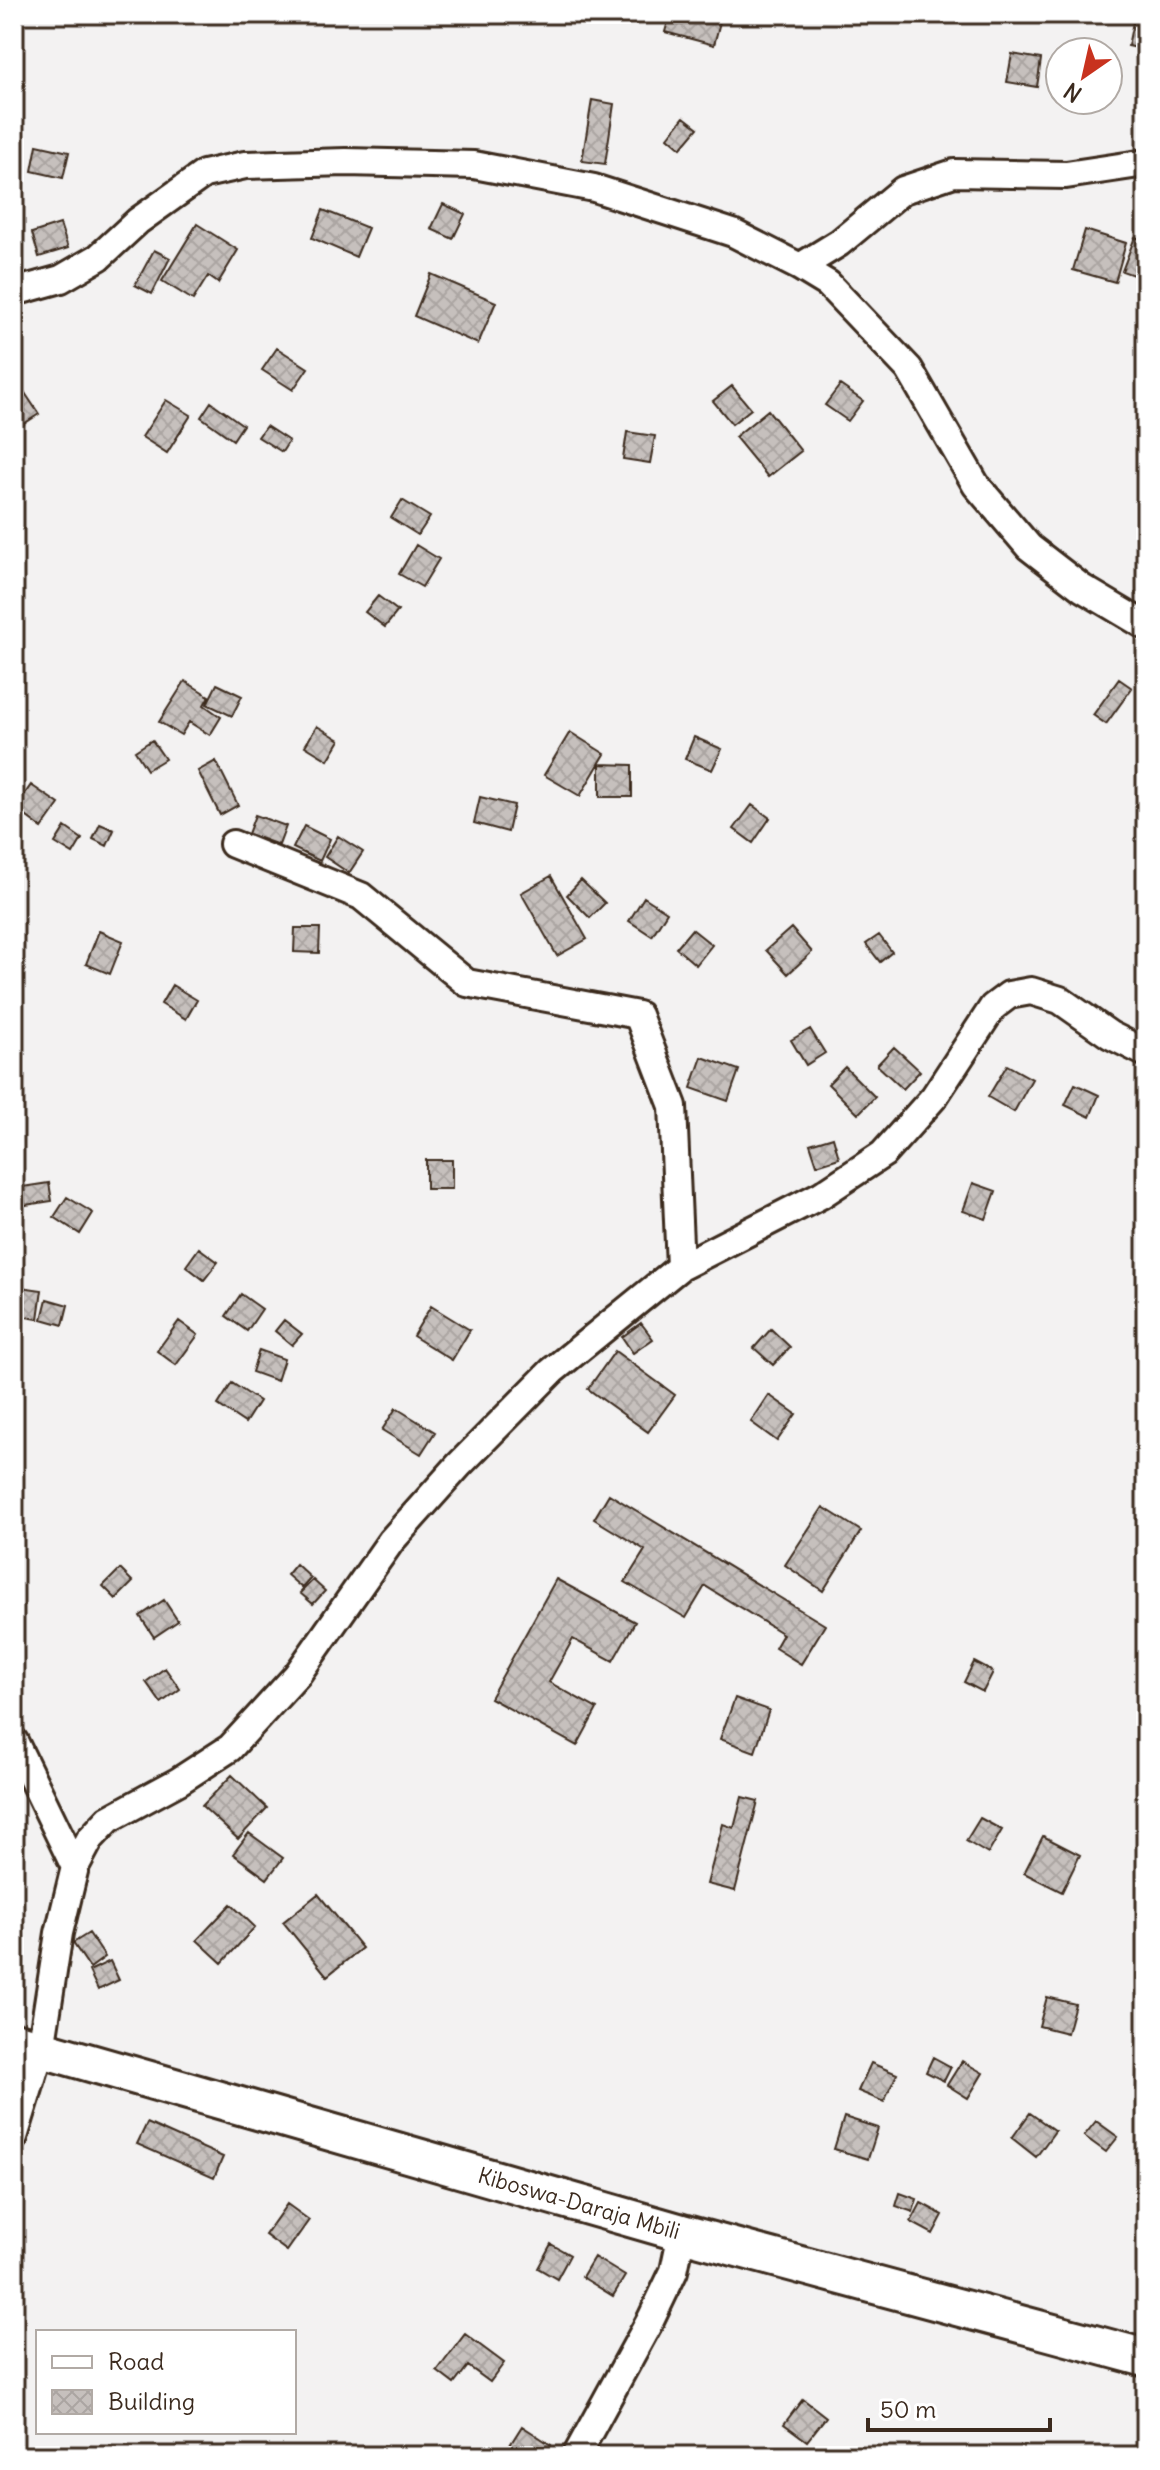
<svg xmlns="http://www.w3.org/2000/svg" width="1160" height="2470" viewBox="0 0 1160 2470" font-family="Delius,sans-serif">
<defs>
<pattern id="building-cross-hatch" width="8" height="8" patternUnits="userSpaceOnUse" patternTransform="scale(2)"><rect width="8" height="8" fill="#c6c0bd"/><path d="M0 0l8 8M0 8l8-8" fill="none" stroke="#aba5a2"/></pattern>
</defs>
<rect width="100%" height="100%" fill="#f3f2f2"/>
<filter id="ink" filterUnits="userSpaceOnUse"><feTurbulence type="fractalNoise" baseFrequency=".0125" numOctaves="2"/><feDisplacementMap in="SourceGraphic" scale="16" xChannelSelector="R" yChannelSelector="G"/><feConvolveMatrix kernelMatrix="1 2 1 2 8 2 1 2 1" color-interpolation-filters="sRGB"/></filter>
<g filter="url(#ink)">
<path fill="url(#building-cross-hatch)" stroke="#3b2a1e" stroke-width="2" d="M 670,14 L 722,14 L 714,45 L 665,32 Z
M 1133,22 L 1146,25 L 1146,50 L 1128,46 Z
M 1012,54 L 1041,59 L 1037,87 L 1007,82 Z
M 592,100 L 614,104 L 605,164 L 582,161 Z
M 684,117 L 698,128 L 681,148 L 668,137 Z
M 37,145 L 69,152 L 63,178 L 32,171 Z
M 443,204 L 465,214 L 453,239 L 431,229 Z
M 323,210 L 368,228 L 356,257 L 312,238 Z
M 60,224 L 68,248 L 39,257 L 32,233 Z
M 197,224 L 238,250 L 218,283 L 208,276 L 193,300 L 162,281 Z
M 1085,230 L 1126,243 L 1115,282 L 1073,270 Z
M 1135,237 L 1146,241 L 1146,266 L 1142,278 L 1122,271 Z
M 154,250 L 170,258 L 152,294 L 135,285 Z
M 431,274 L 496,302 L 478,344 L 414,316 Z
M 277,348 L 308,368 L 293,390 L 262,370 Z
M 840,385 L 863,401 L 848,421 L 825,405 Z
M 732,386 L 751,409 L 732,424 L 713,401 Z
M 21,387 L 39,414 L 16,429 L 14,426 L 14,391 Z
M 166,400 L 191,415 L 167,453 L 142,437 Z
M 211,402 L 243,425 L 233,440 L 201,417 Z
M 768,410 L 801,451 L 768,477 L 735,437 Z
M 266,426 L 289,441 L 282,452 L 258,437 Z
M 627,432 L 655,436 L 650,463 L 623,459 Z
M 402,500 L 430,517 L 418,535 L 391,518 Z
M 416,545 L 439,559 L 422,587 L 399,574 Z
M 378,596 L 398,611 L 385,627 L 365,612 Z
M 1119,679 L 1132,688 L 1106,724 L 1093,715 Z
M 185,681 L 209,696 L 204,705 L 221,717 L 210,735 L 189,722 L 181,735 L 159,722 Z
M 217,684 L 242,696 L 232,716 L 207,704 Z
M 317,726 L 340,740 L 328,760 L 305,746 Z
M 570,732 L 605,754 L 580,796 L 544,775 Z
M 694,737 L 722,749 L 712,770 L 685,759 Z
M 152,740 L 165,759 L 147,770 L 135,751 Z
M 216,761 L 238,805 L 220,815 L 198,771 Z
M 600,764 L 632,765 L 632,797 L 600,797 Z
M 31,785 L 59,804 L 42,828 L 15,808 Z
M 480,797 L 514,805 L 508,832 L 474,823 Z
M 752,805 L 770,818 L 753,843 L 734,829 Z
M 255,815 L 286,826 L 279,845 L 248,834 Z
M 100,824 L 114,830 L 107,846 L 93,839 Z
M 304,826 L 330,839 L 320,861 L 293,848 Z
M 65,827 L 82,839 L 73,854 L 55,843 Z
M 338,836 L 363,852 L 349,873 L 325,857 Z
M 551,876 L 587,939 L 557,956 L 521,893 Z
M 581,880 L 605,903 L 590,918 L 567,895 Z
M 644,897 L 667,912 L 652,936 L 629,921 Z
M 295,928 L 320,928 L 319,953 L 294,952 Z
M 791,928 L 812,952 L 788,974 L 766,950 Z
M 692,929 L 712,945 L 696,965 L 676,948 Z
M 99,931 L 123,941 L 110,974 L 86,964 Z
M 879,935 L 892,952 L 880,962 L 866,944 Z
M 172,985 L 197,1000 L 186,1019 L 161,1004 Z
M 810,1029 L 825,1053 L 806,1065 L 791,1040 Z
M 894,1047 L 920,1071 L 903,1089 L 877,1065 Z
M 702,1057 L 739,1070 L 728,1101 L 691,1088 Z
M 1007,1065 L 1032,1079 L 1014,1112 L 988,1097 Z
M 845,1067 L 875,1097 L 858,1114 L 828,1084 Z
M 1075,1084 L 1099,1095 L 1090,1117 L 1065,1105 Z
M 833,1137 L 839,1158 L 817,1165 L 810,1144 Z
M 426,1160 L 452,1160 L 452,1189 L 426,1189 Z
M 49,1183 L 52,1201 L 25,1205 L 22,1187 Z
M 973,1183 L 996,1191 L 986,1219 L 963,1211 Z
M 67,1197 L 93,1213 L 80,1234 L 54,1217 Z
M 199,1248 L 218,1262 L 204,1280 L 186,1266 Z
M 14,1286 L 42,1290 L 38,1319 L 14,1315 Z
M 241,1294 L 262,1309 L 247,1331 L 226,1316 Z
M 47,1299 L 68,1305 L 63,1325 L 42,1319 Z
M 431,1306 L 470,1330 L 452,1360 L 413,1336 Z
M 284,1320 L 302,1334 L 292,1345 L 275,1331 Z
M 179,1321 L 198,1335 L 176,1365 L 157,1351 Z
M 641,1323 L 653,1339 L 633,1353 L 622,1337 Z
M 771,1329 L 790,1347 L 773,1365 L 754,1348 Z
M 259,1350 L 284,1359 L 277,1381 L 252,1372 Z
M 615,1351 L 675,1395 L 648,1432 L 588,1389 Z
M 232,1383 L 259,1401 L 245,1423 L 218,1405 Z
M 769,1395 L 796,1414 L 777,1441 L 751,1422 Z
M 396,1408 L 435,1432 L 421,1454 L 382,1430 Z
M 609,1494 L 825,1625 L 801,1664 L 775,1648 L 783,1634 L 705,1586 L 686,1618 L 625,1582 L 645,1550 L 594,1519 Z
M 823,1507 L 861,1531 L 823,1591 L 785,1565 Z
M 296,1564 L 311,1578 L 302,1588 L 287,1575 Z
M 120,1569 L 133,1582 L 116,1599 L 103,1586 Z
M 556,1579 L 635,1622 L 613,1661 L 573,1639 L 549,1682 L 597,1709 L 577,1746 L 490,1698 Z
M 313,1580 L 325,1591 L 313,1604 L 300,1593 Z
M 164,1600 L 178,1621 L 154,1637 L 140,1616 Z
M 974,1662 L 993,1672 L 983,1692 L 964,1682 Z
M 165,1668 L 180,1689 L 161,1703 L 146,1682 Z
M 735,1698 L 769,1710 L 755,1752 L 720,1739 Z
M 232,1775 L 267,1808 L 238,1839 L 202,1806 Z
M 742,1797 L 758,1801 L 735,1891 L 707,1884 L 723,1824 L 734,1828 Z
M 980,1818 L 1002,1830 L 988,1854 L 966,1841 Z
M 249,1833 L 283,1858 L 267,1879 L 233,1854 Z
M 1043,1836 L 1080,1855 L 1062,1892 L 1024,1873 Z
M 318,1894 L 362,1948 L 327,1976 L 283,1922 Z
M 231,1904 L 255,1927 L 222,1963 L 197,1940 Z
M 89,1933 L 105,1957 L 90,1968 L 73,1943 Z
M 110,1961 L 119,1980 L 98,1990 L 89,1971 Z
M 1047,1997 L 1075,2004 L 1067,2033 L 1039,2026 Z
M 933,2057 L 951,2067 L 944,2081 L 926,2072 Z
M 962,2061 L 983,2073 L 968,2098 L 947,2085 Z
M 871,2063 L 897,2074 L 884,2102 L 858,2091 Z
M 1030,2113 L 1055,2131 L 1036,2157 L 1012,2138 Z
M 844,2117 L 878,2128 L 868,2159 L 834,2149 Z
M 1096,2121 L 1118,2137 L 1106,2152 L 1084,2136 Z
M 147,2123 L 223,2157 L 214,2178 L 137,2144 Z
M 900,2193 L 917,2199 L 913,2212 L 896,2206 Z
M 921,2203 L 943,2215 L 933,2234 L 911,2222 Z
M 287,2204 L 309,2220 L 287,2251 L 265,2235 Z
M 551,2244 L 570,2255 L 557,2279 L 538,2268 Z
M 594,2257 L 625,2276 L 613,2296 L 582,2277 Z
M 465,2334 L 504,2363 L 490,2382 L 468,2366 L 454,2384 L 437,2371 Z
M 803,2399 L 826,2417 L 807,2441 L 784,2424 Z
M 522,2426 L 551,2445 L 543,2456 L 503,2456 Z"/>
<g fill="none" stroke-linecap="round" stroke-linejoin="round">
<g stroke="#3b2a1e" stroke-width="32">
<path id="street" d="M 800,267 L 839,243 L 903,190 L 954,173 L 1066,175 L 1146,163
M 14,292 L 61,279 L 99,257 L 138,221 L 204,174 L 245,165 L 346,162 L 474,165 L 594,188 L 733,233 L 800,267 L 828,284 L 909,369 L 976,485 L 1029,547 L 1082,588 L 1146,626
M 233,844 L 361,896 L 467,983 L 638,1015 L 673,1106 L 680,1267
M 14,1741 L 75,1867
M 14,2137 L 41,2049 L 59,1933 L 75,1867 L 90,1839 L 109,1819 L 179,1781 L 230,1748 L 297,1675 L 391,1541 L 459,1465 L 552,1371 L 680,1267 L 821,1195 L 883,1154 L 934,1097 L 993,1007 L 1009,995 L 1031,991 L 1060,1000 L 1110,1035 L 1146,1053
M 576,2456 L 651,2319 L 674,2271 L 682,2233"/>
</g>
<g stroke="#3b2a1e" stroke-width="42">
<path id="secondary" d="M 14,2041 L 682,2233 L 1146,2358"/>
</g>
<use href="#street" stroke="#fff" stroke-width="26"/>
<use href="#secondary" stroke="#fff" stroke-width="36"/>
</g>
</g>
<g text-anchor="middle" dominant-baseline="central" stroke-width="8" stroke-linejoin="round" paint-order="stroke">
<g font-size="22" fill="#3b2a1e" stroke="#fff">
<text transform="translate(579 2203) rotate(16)">Kiboswa-Daraja Mbili</text>
</g>
</g>
<rect width="1160" height="2470" fill="none" stroke="#fff" stroke-width="48"/>
<rect x="24" y="24" width="1112" height="2422" fill="none" stroke="#3b2a1e" stroke-width="3" filter="url(#ink)"/>
<rect x="36" y="2330" width="260" height="104" fill="#ffffff" stroke="#b1aaa5" stroke-width="2"/>
<rect x="52" y="2356" width="40" height="12" fill="#ffffff" stroke="#b1aaa5" stroke-width="2"/>
<text x="108" y="2370" font-size="24" fill="#3b2a1e">Road</text>
<rect x="52" y="2390" width="40" height="24" fill="url(#building-cross-hatch)" stroke="#b1aaa5" stroke-width="2"/>
<text x="108" y="2410" font-size="24" fill="#3b2a1e">Building</text>
<g transform="translate(1084 76) rotate(214)"><circle r="38" fill="#ffffff" stroke="#b1aaa5" stroke-width="2"/>
<path d="M0-6L14 30L0 20L-14 30Z" fill="#c8321e"/>
<text y="-12" font-size="22" font-weight="bold" text-anchor="middle" fill="#3b2a1e">N</text>
</g>
<path d="M868 2418v12h182v-12" fill="none" stroke="#3b2a1e" stroke-width="4"/>
<text x="880" y="2418" font-size="24" fill="#3b2a1e" stroke="#ffffff" stroke-width="6" paint-order="stroke">50 m</text>
</svg>
